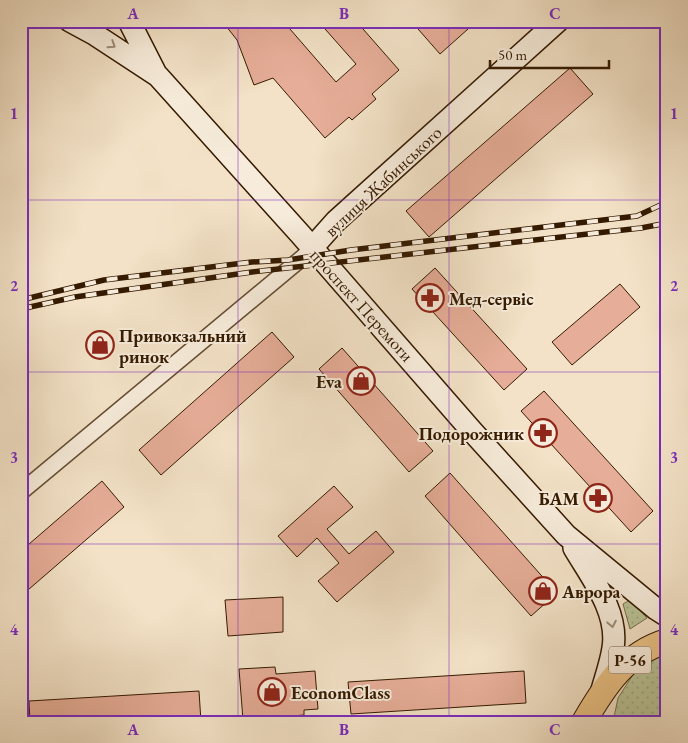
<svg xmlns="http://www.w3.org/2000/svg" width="688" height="743" font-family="'EB Garamond',serif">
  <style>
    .grass { fill: url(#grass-dots); stroke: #766e4c }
    .building { fill: #e6ad98; stroke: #341a00 }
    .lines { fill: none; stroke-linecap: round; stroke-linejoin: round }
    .street-casing { stroke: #644c32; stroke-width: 18 }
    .secondary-casing { stroke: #341a00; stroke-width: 24 }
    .primary-casing { stroke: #341a00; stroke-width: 26 }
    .street { stroke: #f7ecdb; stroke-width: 15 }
    .secondary { stroke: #f7ecdb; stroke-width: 21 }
    .primary { stroke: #eac184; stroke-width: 24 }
    .rail-casing { stroke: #341a00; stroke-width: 5.5 }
    .rail { stroke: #f7ecdb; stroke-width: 4; stroke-dasharray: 11; stroke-linecap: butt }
    .oneway { stroke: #9f8e78 }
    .grid { fill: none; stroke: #7b2cbf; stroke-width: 1; stroke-opacity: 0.55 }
    .labels { text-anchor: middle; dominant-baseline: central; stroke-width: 4; stroke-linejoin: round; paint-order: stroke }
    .shield { fill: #f7ecdb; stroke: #6e5942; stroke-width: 1 }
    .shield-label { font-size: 16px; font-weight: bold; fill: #341a00 }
    .street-label { font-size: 18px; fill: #341a00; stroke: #f7ecdb }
    .poi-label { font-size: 18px; font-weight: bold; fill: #341a00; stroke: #f7ecdb; text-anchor: start }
    .neatline { fill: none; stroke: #7b2cbf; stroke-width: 2 }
    .grid-label { font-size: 16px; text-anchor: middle; font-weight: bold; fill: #7b2cbf }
  </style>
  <defs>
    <pattern id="grass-dots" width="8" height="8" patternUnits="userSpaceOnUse" patternTransform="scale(1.25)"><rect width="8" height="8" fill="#b9c397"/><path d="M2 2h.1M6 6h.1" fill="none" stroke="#a0a780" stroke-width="1.8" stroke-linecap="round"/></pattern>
  </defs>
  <rect width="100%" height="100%" fill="#f3e2c7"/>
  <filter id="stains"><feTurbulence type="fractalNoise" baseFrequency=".004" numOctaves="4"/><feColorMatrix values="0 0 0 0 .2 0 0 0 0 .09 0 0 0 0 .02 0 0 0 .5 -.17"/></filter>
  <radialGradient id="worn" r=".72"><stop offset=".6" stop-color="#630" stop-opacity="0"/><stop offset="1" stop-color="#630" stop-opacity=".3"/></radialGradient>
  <!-- grass -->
  <path class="grass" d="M630 600 647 618 630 629 623 604Z
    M667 655V722H613L618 698 636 670 658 656Z"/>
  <!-- building -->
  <path class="building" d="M222 21H283L336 82 356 64 318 21H356L399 70 372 94 376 99 352 120 349 117 325 138 273 78 254 85 237 40Z
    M411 21H477L440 54Z
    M570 68 593 94 429 237 406 211Z
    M435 268 527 369 504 390 412 289Z
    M620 284 640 307 572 365 552 342Z
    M272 332 294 357 161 475 139 450Z
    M342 348 433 451 409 472 319 369Z
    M544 391 653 511 631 532 521 411Z
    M450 473 557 593 531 616 425 496Z
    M102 481 124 507 21 596V551Z
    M334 486 353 507 327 529 349 554 376 531 394 552 337 602 318 581 339 563 317 538 297 557 278 536Z
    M283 597V632L228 636 225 600Z
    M275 667 276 674 315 671 318 709 304 710V715L243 720 239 669Z
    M524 671 526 703 351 714 348 682Z
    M199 691 201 722H30L29 701Z"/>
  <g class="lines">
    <defs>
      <path id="street" d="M21 492 302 258 312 248"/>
      <path id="secondary" d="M70 21 94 34 158 76 301 235 471 430 566 535 656 609 667 616
        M129 21 155 72
        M312 248 336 221 558 21
        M574 548C591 577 619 612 613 648 611 662 606 676 602 690"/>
      <path id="primary" d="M584 722C604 687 626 653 667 641"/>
    </defs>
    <!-- street casing -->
    <use href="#street" class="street-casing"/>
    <!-- secondary casing -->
    <use href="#secondary" class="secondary-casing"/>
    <!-- primary casing -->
    <use href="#primary" class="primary-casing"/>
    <!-- street -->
    <use href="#street" class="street"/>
    <!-- secondary -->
    <use href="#secondary" class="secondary"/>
    <!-- primary -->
    <use href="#primary" class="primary"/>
    <defs>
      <path id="rail" d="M21 300 104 280 252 262 288 260 351 250 637 216 667 202
        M21 309 75 297 252 272 641 228 667 223"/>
    </defs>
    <!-- rail casing -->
    <use href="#rail" class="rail-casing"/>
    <!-- rail -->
    <use href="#rail" class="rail"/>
  </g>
  <!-- one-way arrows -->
  <defs><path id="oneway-chevron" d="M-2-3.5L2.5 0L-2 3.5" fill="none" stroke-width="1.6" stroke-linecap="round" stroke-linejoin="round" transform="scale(1.25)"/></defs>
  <g class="oneway">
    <use href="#oneway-chevron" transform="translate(112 45) rotate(33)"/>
    <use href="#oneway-chevron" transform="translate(612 624) rotate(79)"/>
  </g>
  <!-- grid -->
  <path class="grid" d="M238 21V722M449 21V722M21 200H667M21 372H667M21 544H667"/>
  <!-- icons -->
  <defs>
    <symbol id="pharmacy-ring" viewBox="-11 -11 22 22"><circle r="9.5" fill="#f7ecdb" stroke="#8f2418" stroke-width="1.5"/><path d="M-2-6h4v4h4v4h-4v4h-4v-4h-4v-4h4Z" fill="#8f2418"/></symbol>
    <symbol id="shop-ring" viewBox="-11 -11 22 22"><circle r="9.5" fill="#f7ecdb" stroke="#8f2418" stroke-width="1.5"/><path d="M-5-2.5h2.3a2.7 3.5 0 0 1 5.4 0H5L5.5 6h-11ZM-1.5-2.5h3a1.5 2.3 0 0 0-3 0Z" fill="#8f2418"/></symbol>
  </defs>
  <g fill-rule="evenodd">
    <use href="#pharmacy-ring" x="414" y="282" width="32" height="32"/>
    <use href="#shop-ring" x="84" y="329" width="32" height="32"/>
    <use href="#shop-ring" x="345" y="365" width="32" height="32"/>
    <use href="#pharmacy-ring" x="527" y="417" width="32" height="32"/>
    <use href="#pharmacy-ring" x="582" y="482" width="32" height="32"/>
    <use href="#shop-ring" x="527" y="575" width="32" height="32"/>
    <use href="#shop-ring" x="256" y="676" width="32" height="32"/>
  </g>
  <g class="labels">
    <!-- shield labels -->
    <rect class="shield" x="609" y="646.5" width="42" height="27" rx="4"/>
    <g class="shield-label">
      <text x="630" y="660">Р-56</text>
    </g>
    <!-- street labels -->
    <g class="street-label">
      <text transform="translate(383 181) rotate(-43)">вулиця Жабинського</text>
      <text transform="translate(362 305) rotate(48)">проспект Перемоги</text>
    </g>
    <!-- poi labels -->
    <g class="poi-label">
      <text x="449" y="298">Мед-сервіс</text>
      <text x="119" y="335">Привокзальний<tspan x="119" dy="21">ринок</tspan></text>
      <text x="342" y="381" text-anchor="end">Eva</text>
      <text x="524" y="433" text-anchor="end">Подорожник</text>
      <text x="579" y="498" text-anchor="end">БАМ</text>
      <text x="562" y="591">Аврора</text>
      <text x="291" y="692">EconomClass</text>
    </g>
  </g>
  <!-- margin -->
  <rect width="688" height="743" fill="none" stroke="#f3e2c7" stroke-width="55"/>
  <!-- scale -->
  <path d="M490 60v8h119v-8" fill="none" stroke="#341a00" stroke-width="2.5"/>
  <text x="498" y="60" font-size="15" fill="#341a00" stroke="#f7ecdb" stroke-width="4" paint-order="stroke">50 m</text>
  <rect x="28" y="28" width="632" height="688" class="neatline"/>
  <g class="grid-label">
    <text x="133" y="19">A</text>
    <text x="344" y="19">B</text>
    <text x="555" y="19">C</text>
    <text x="14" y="119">1</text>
    <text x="674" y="119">1</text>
    <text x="14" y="291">2</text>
    <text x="674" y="291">2</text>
    <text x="14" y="463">3</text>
    <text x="674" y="463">3</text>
    <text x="14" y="635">4</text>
    <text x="674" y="635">4</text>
    <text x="133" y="735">A</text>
    <text x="344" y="735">B</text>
    <text x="555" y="735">C</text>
  </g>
  <rect width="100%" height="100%" filter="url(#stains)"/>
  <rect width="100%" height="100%" fill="url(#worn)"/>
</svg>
